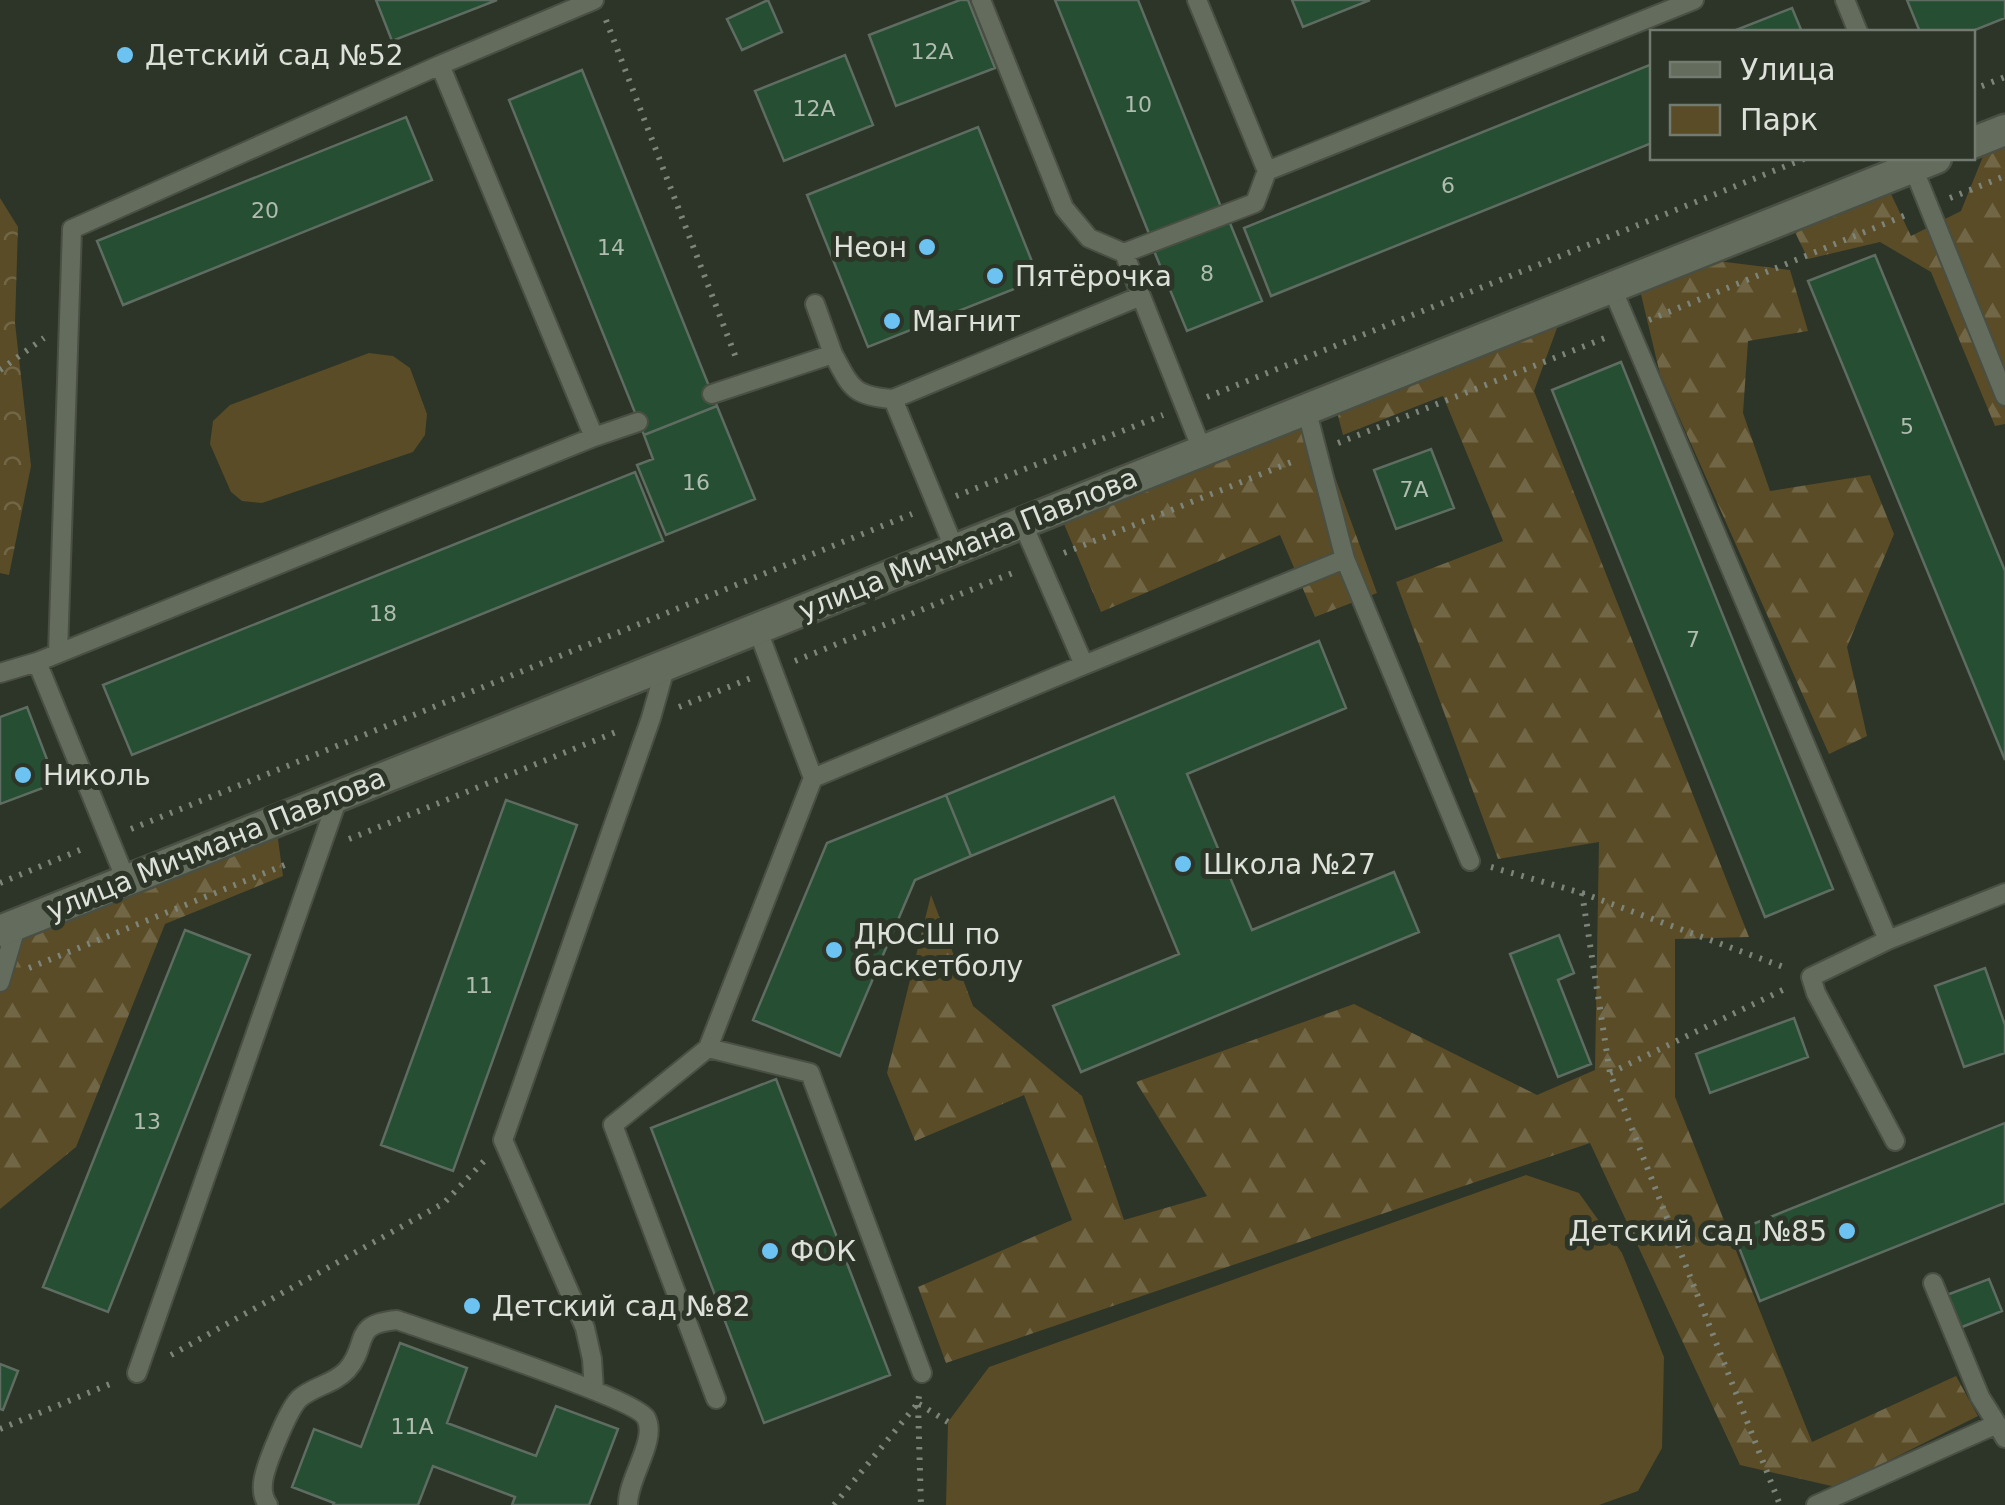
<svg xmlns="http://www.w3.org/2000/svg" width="2005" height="1505" font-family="'DejaVu Sans',sans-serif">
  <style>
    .green { fill: #5a4c26 }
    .forest { fill: url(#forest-firs) }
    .park { fill: url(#park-crowns) }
    .building { fill: #254e32; stroke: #5e6c61; stroke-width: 2.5 }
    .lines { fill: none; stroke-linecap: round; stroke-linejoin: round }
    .service-casing { stroke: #4a4f44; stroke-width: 22 }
    .minor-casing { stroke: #4a4f44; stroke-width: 35 }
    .path { stroke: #7d8479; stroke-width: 6; stroke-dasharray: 2.5 8; stroke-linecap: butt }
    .service { stroke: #636c5d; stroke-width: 18 }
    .minor { stroke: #636c5d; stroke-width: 30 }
    .poi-dot { fill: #6cc3f2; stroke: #2d3528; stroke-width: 4 }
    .labels { text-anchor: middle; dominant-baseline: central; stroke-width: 10; stroke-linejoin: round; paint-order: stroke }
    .number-label { font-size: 22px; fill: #afbcaf }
    .poi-label { font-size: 28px; fill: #dde1d9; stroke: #2d3528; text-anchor: start }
    .street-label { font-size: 28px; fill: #dde1d9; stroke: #2d3528 }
  </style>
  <defs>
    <pattern id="forest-firs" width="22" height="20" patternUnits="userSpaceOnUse" patternTransform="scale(2.5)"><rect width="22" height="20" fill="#5a4c26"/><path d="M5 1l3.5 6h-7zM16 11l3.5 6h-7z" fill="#716645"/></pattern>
    <pattern id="park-crowns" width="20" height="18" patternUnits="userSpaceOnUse" patternTransform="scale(2.5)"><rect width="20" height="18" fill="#5a4c26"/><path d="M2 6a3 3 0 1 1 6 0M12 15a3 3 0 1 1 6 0" fill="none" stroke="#716645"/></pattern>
  </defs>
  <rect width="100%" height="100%" fill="#2d3528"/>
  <!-- green -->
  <path class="green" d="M369 353 393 356 410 368 427 414 425 435 413 452 262 503 242 501 231 492 210 444 213 421 230 405Z
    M1526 1175 1579 1193 1622 1253 1664 1357 1662 1448 1638 1491 1599 1505H946L948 1422 989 1367Z"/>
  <!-- forest -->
  <path class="forest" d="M2005 145V424L1995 426 1931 272 1880 242 1808 259 1793 228 1891 194 1911 236 1961 211 1984 154Z
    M1709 260 1790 270 1808 331 1748 341 1743 413 1770 491 1870 475 1894 534 1847 647 1867 736 1829 754 1660 374 1639 286Z
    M1561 317 1534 391 1749 937 1675 939V1097L1812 1442 1956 1376 1978 1416 1836 1487 1740 1465 1590 1143 946 1363 918 1287 1072 1220 1024 1095 915 1141 887 1073 931 895 973 1006 1082 1096 1124 1220 1207 1196 1136 1082 1354 1004 1537 1095 1595 1070 1599 842 1498 859 1396 582 1503 541 1443 396 1343 435 1337 412Z
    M1315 422 1377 593 1315 617 1280 535 1101 612 1064 524Z
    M277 832 283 876 165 924 76 1147 0 1209V942Z"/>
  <!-- park -->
  <path class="park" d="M0 198 18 227 15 323 31 466 9 575 0 573Z"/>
  <!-- building -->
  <path class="building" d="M376 0H497L392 41Z
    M768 0 782 32 742 50 727 19Z
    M960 0H968L995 68 896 106 869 35Z
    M1055 0H1138L1221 207 1150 236Z
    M1292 0H1370L1303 27Z
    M1907 0H2005V18L1970 32H1920Z
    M1792 8 1802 32H1731Z
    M845 55 873 125 784 161 755 91Z
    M1652 64V143L1271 296 1244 228Z
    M582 70 717 406 644 435 509 100Z
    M406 117 432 180 123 305 97 241Z
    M978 127 1039 279 868 347 807 195Z
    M1227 216 1262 301 1187 331 1152 246Z
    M1875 255 2005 571V760L1808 281Z
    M1621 362 1833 889 1765 917 1552 390Z
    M717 406 755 499 666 535 637 465 653 459 644 435Z
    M1431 449 1454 508 1396 529 1374 470Z
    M635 472 663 541 132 755 103 685Z
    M1319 641 1346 708 1187 774 1252 930 1394 872 1419 932 1081 1072 1053 1006 1179 954 1114 797 971 856 946 795Z
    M27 707 56 783 0 804V717Z
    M946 795 971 856 915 880 840 1056 753 1020 827 843Z
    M506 800 577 825 453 1171 381 1145Z
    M185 930 250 955 108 1312 43 1287Z
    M1559 935 1574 973 1558 980 1591 1064 1558 1077 1510 954Z
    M1985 968 2005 1025V1053L1964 1067 1935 986Z
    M1794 1018 1808 1057 1710 1093 1696 1054Z
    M776 1079 890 1375 764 1423 651 1128Z
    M2005 1123V1203L1760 1301 1733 1232Z
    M1989 1279 2002 1311 1957 1329 1944 1296Z
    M400 1343 467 1368 447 1423 536 1456 556 1406 618 1429 589 1505H512L515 1497 433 1466 418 1505H333L334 1503 292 1487 314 1429 361 1447Z
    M0 1364 18 1371 3 1410 0 1409Z"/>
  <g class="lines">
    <defs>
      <path id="service" d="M981 0 1064 208 1089 238 1124 253 1255 203 1267 171
        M1197 0 1267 171 1694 0
        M1845 0 1858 32
        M440 65 594 0
        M1910 160 2005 396
        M1124 253 1202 450
        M1612 288 1888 940
        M815 304 833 354
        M712 394 833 354C851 387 852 396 893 399L955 550
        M893 399 1141 296
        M1306 408 1345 559 1470 861
        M1022 522 1084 665
        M757 628 813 778
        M58 653 72 229 440 65 594 437
        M37 662 126 880
        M0 673 37 662 594 437 638 422
        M0 982 17 924
        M708 1048 813 778 1084 665 1345 559
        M1895 1141 1816 993 1811 977 1888 940 2005 893
        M1933 1283 1980 1397 1997 1424
        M137 1373 339 795
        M594 1390 592 1359 585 1328 503 1140 651 718 666 665
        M716 1399 613 1125 708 1048 810 1073 922 1373
        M268 1505C263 1498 262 1492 263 1483 264 1468 289 1407 300 1398 314 1386 334 1384 347 1370 370 1344 350 1324 397 1320 431 1332 636 1399 646 1418 658 1440 627 1479 628 1505
        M1816 1505 1997 1424 2005 1438"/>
      <path id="minor" d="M1972 143 2005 130
        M0 931 1936 158"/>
    </defs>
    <!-- service casing -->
    <use href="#service" class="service-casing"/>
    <!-- minor casing -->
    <use href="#minor" class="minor-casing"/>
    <!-- path -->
    <path class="path" d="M606 20 738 363
      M1972 90 2005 77
      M1950 198 2005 176
      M1649 320 1906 215
      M0 370 44 338
      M1207 397 1806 158
      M1338 443 1605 338
      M956 496 1163 415
      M1064 553 1294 461
      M795 661 1015 572
      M679 707 751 678
      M131 829 912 514
      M349 839 621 730
      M1491 867 1582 893 1610 1073 1780 1505
      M0 883 87 847
      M1582 893 1789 969
      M29 968 287 864
      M1610 1073 1789 987
      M171 1355 444 1203 485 1160
      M919 1404 948 1422
      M918 1405 921 1505
      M0 1429 115 1382
      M834 1505 918 1403 919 1396"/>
    <!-- service -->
    <use href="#service" class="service"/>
    <!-- minor -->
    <use href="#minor" class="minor"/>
  </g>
  <!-- markers -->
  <g class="poi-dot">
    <circle cx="125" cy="55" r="10"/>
    <circle cx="927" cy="247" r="10"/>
    <circle cx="995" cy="276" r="10"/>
    <circle cx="892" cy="321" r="10"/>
    <circle cx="23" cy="775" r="10"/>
    <circle cx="1183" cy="864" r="10"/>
    <circle cx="834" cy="950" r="10"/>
    <circle cx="1847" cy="1231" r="10"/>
    <circle cx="770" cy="1251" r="10"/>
    <circle cx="472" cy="1306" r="10"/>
  </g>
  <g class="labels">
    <!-- number labels -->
    <g class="number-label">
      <text x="932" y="51">12А</text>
      <text x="1138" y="104">10</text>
      <text x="814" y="108">12А</text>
      <text x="1448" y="185">6</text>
      <text x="265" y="210">20</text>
      <text x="611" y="247">14</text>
      <text x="1207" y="273">8</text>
      <text x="1907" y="426">5</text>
      <text x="696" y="482">16</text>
      <text x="1414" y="489">7А</text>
      <text x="383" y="613">18</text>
      <text x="1693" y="639">7</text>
      <text x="479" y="985">11</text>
      <text x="147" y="1121">13</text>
      <text x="412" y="1426">11А</text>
    </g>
    <!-- poi labels -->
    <g class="poi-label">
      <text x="145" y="55">Детский сад №52</text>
      <text x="907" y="247" text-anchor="end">Неон</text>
      <text x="1015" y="276">Пятёрочка</text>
      <text x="912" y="321">Магнит</text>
      <text x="43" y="775">Николь</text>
      <text x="1203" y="864">Школа №27</text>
      <text x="854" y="934">ДЮСШ по<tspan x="854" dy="32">баскетболу</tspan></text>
      <text x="1827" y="1231" text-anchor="end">Детский сад №85</text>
      <text x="790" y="1251">ФОК</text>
      <text x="492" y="1306">Детский сад №82</text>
    </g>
    <!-- street labels -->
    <g class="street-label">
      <text transform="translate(968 544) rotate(-22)">улица Мичмана Павлова</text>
      <text transform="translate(216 844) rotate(-22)">улица Мичмана Павлова</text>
    </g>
  </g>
  <!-- legend -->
  <rect x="1650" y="30" width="325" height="130" fill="#2d3528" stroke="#737a6f" stroke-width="2.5"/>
  <rect x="1670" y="62" width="50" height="15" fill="#636c5d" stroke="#737a6f" stroke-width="2.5"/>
  <text x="1740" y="80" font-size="30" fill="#dde1d9">Улица</text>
  <rect x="1670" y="105" width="50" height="30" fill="#5a4c26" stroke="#737a6f" stroke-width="2.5"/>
  <text x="1740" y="130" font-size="30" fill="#dde1d9">Парк</text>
</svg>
